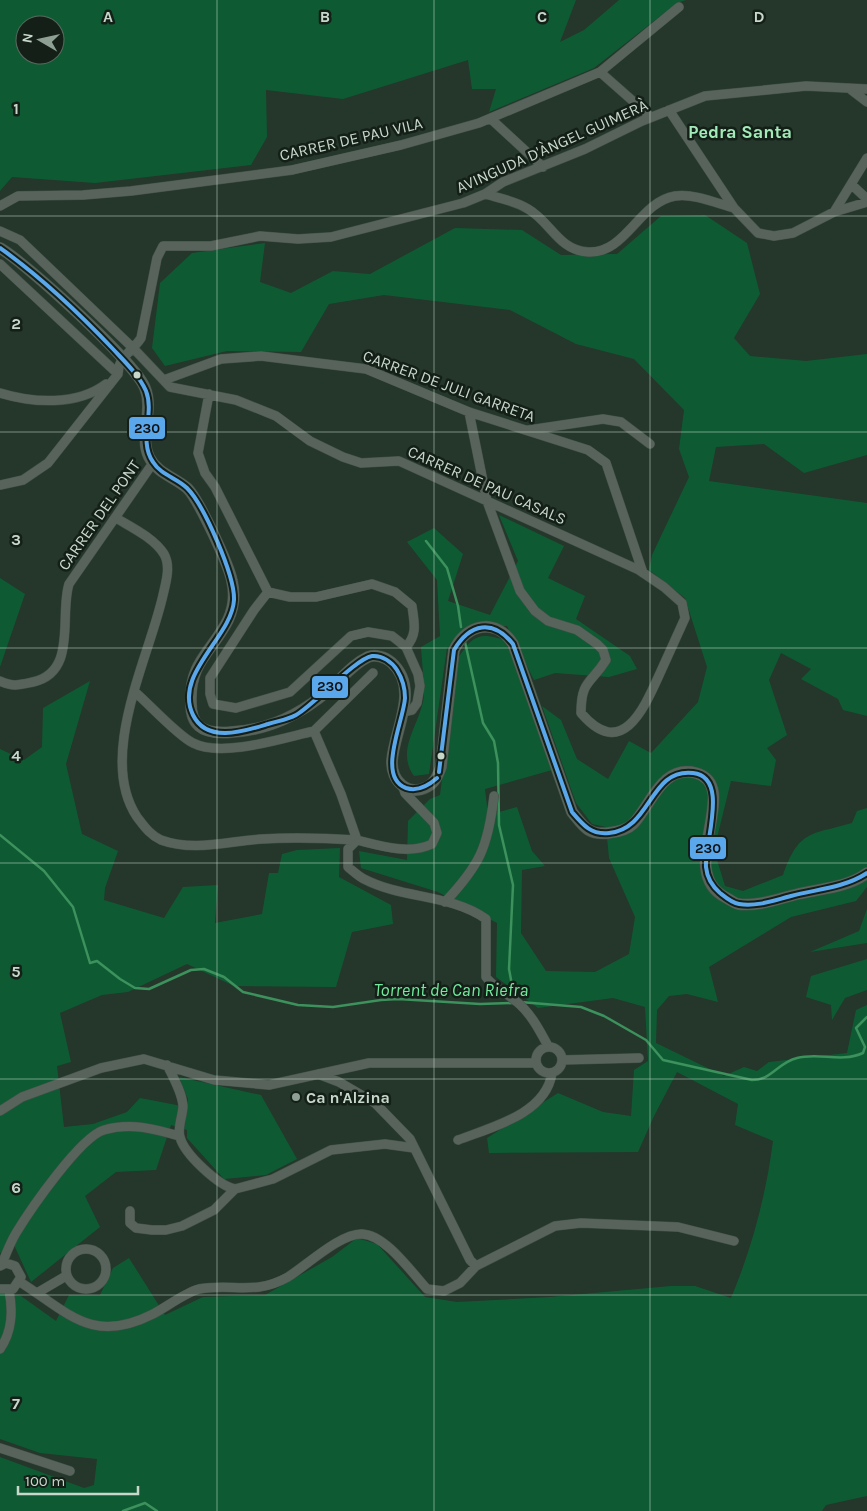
<svg xmlns="http://www.w3.org/2000/svg" width="867" height="1511" font-family="Karla,sans-serif">
  <style>
    .green { fill: #0e5b33; fill-rule: evenodd }
    .lines { fill: none; stroke-linecap: round; stroke-linejoin: round }
    .stream { stroke: #3c915c; stroke-width: 2.5 }
    .street-casing { stroke: #425148; stroke-width: 10 }
    .secondary-casing { stroke: #425148; stroke-width: 12 }
    .street { stroke: #58645b; stroke-width: 9 }
    .secondary { stroke: #58645b; stroke-width: 11 }
    .bus-1-casing { stroke: #131f17; stroke-width: 8 }
    .bus-1 { stroke: #5aa8eb; stroke-width: 4 }
    .grid { fill: none; stroke: #c7d8cb; stroke-width: 1; stroke-opacity: 0.55 }
    .bus-dot { fill: #c7d8cb; stroke: #131f17; stroke-width: 2 }
    .poi-dot { fill: #8e9f93; stroke: #131f17; stroke-width: 2 }
    .labels { text-anchor: middle; dominant-baseline: central; stroke-width: 5; stroke-linejoin: round; paint-order: stroke }
    .street-label { font-size: 16px; fill: #c7d8cb; stroke: #131f17 }
    .poi-label { font-size: 16px; font-weight: bold; fill: #c7d8cb; stroke: #131f17; text-anchor: start }
    .neighbourhood-label { font-size: 18px; font-weight: bold; fill: #a2eab8; stroke: #131f17 }
    .water-label { font-size: 18px; font-style: italic; fill: #73eb9e; stroke: #131f17 }
    .grid-label { font-size: 16px; text-anchor: middle; font-weight: bold; fill: #c7d8cb; stroke: #131f17; stroke-width: 5; stroke-linejoin: round; paint-order: stroke }
    .line-badge { stroke: #131f17; stroke-width: 2 }
    .pale-badge-label { font-size: 14px; text-anchor: middle; font-weight: bold; fill: #111 }
  </style>
  <rect width="100%" height="100%" fill="#25362b"/>
  <!-- green -->
  <path class="green" d="M0 0H576L560 42 584 30 619 0H686L677 3 594 68 489 112 496 89H472L468 60 343 99 266 90 267 137 251 165 95 183 12 177 0 191ZM25 25H55V55H25Z
    M705 215 747 243 760 294 734 338 750 356 806 361 867 354V455L804 473 764 444 716 447 709 481 867 503V716L843 710 838 699 801 679 811 669 781 653 769 680 787 735 767 748 776 760 771 786 731 781 714 850 725 886 743 891 783 875C799 830 810 835 852 823L857 811 867 808V887L856 901 791 917 709 967 718 1002 687 994 669 996 657 1010 656 1043 724 1076 744 1067 757 1071 769 1062 847 1053 856 1010 867 1005V1496L826 1505 822 1511H0V1457L84 1488 94 1485 97 1459 40 1453 0 1439V1293L21 1296 56 1321 69 1295H100L113 1268 129 1258 165 1315 203 1297 265 1295 332 1257 357 1238 377 1244 425 1297 457 1302 550 1297 671 1286H695L731 1298C752 1248 766 1195 773 1141L735 1125 738 1104 677 1072 654 1116 638 1152 489 1153 487 1138 558 1093 603 1112 631 1116 634 1070 648 1061 645 1007 613 998 538 1008 496 977 497 923 438 892 361 868 359 851 407 860 408 821 430 799 440 795 458 658C472 637 478 631 504 640L515 662 552 770 485 789 488 815 517 807 532 851 545 866 522 870 521 933 546 971 595 972 629 954 635 917 609 858 606 827 592 824 576 803 542 706 561 720 577 759 608 779 629 741 651 753 698 702 707 667 685 598 649 570 652 555 689 477 679 449 684 410 634 359 576 344 510 310 384 295 329 304 301 352 227 351 165 366 152 348 160 283 192 253 265 243 260 282 291 293 333 271 370 274 455 228 522 230 561 255 617 254 661 216Z
    M499 515 564 546 548 578 585 596 576 619 630 656 637 669 609 677 555 673 534 680 507 626H478L447 648 429 774 414 776C394 749 423 721 424 694 424 679 422 663 421 647L440 636 437 580 407 542 434 528 463 554 448 601 490 615 518 561Z
    M0 578 25 594 0 667Z
    M90 681 66 764 82 834 118 851 105 888 104 900 164 918 183 887 218 885 215 923 262 914 269 873H278L282 854 297 850 340 848 339 877 391 905 393 924 352 932 336 987 234 986 187 964 128 992 102 995 60 1013 71 1062 57 1066 64 1127 93 1124 127 1112 140 1098 187 1107 188 1099 179 1077 261 1095 297 1159 266 1175 224 1179 187 1138V1130L171 1125 156 1170 116 1172 85 1196 100 1227 31 1282 14 1245 0 1253V749L24 760 42 747 43 708Z
    M867 909V943L810 952 859 931Z
    M867 959V990L845 998 832 1020 831 1005 806 997 811 976Z"/>
  <g class="lines">
    <!-- stream -->
    <path class="stream" d="M426 541 447 568 458 606 461 627
      M465 642 483 723 494 741 498 763 499 825 513 885 509 969 514 996
      M0 835 44 871 73 907 90 963 97 961 120 979 135 988 149 989 191 970 204 969 224 977 243 992 298 1005 333 1007 381 1000 398 999 480 1004 514 1003
      M520 1002 581 1007 604 1016 646 1040 663 1060 752 1080C772 1080 777 1063 797 1058 819 1052 841 1063 863 1053L865 1047 856 1028 867 1017
      M123 1511 145 1503 157 1511"/>
    <defs>
      <path id="street" d="M600 72 651 117
        M850 89 867 102
        M669 110 734 208 758 233 774 236 793 233 834 212 867 202
        M491 119 543 167
        M852 185 867 199
        M485 194C499 198 516 201 528 209 551 222 558 250 588 252 626 254 639 202 675 196 693 193 716 203 734 208
        M0 206 18 196 83 195 131 191 292 170 401 145 479 123 600 72 679 7
        M834 212 867 158
        M0 231 20 240 134 349 170 387 236 400 276 416 310 441 343 457 361 463 399 461 639 570 664 587 682 603 685 618C677 636 669 653 661 671 645 706 623 762 581 713 581 680 591 684 606 660L603 650 597 644 577 630 548 621 535 611 520 591 487 501 469 412
        M0 264 118 374
        M118 374C118 357 132 352 141 338L157 258 163 246H211L260 236 298 239 331 237 463 203 485 194 503 182 585 149 642 121 705 96 806 86 867 89
        M164 380 221 359 261 356 366 369 469 412 588 450 606 463 643 573
        M0 393C33 403 77 406 106 384
        M209 394 198 453 205 473 215 487 268 592
        M529 430 603 419 621 422 650 444
        M0 485 23 480 48 463 118 374
        M116 518C131 527 154 538 164 554 171 566 166 582 163 595 149 658 97 757 137 817 144 826 150 835 161 840 194 852 229 841 262 839 294 837 325 838 357 840L341 794 314 731 373 673
        M268 592 254 610 210 678V694L213 704 236 708 290 692 351 636 368 632 392 636 406 647 418 674 420 686 417 703 412 710 403 712
        M268 592 290 597H316L372 584 395 592 412 606C414 622 418 634 406 647
        M0 681C13 687 19 685 33 682 78 672 59 615 69 584L153 463
        M135 692C149 704 178 736 193 743 222 758 283 738 314 731
        M403 787 405 793 434 823 437 833 432 844C409 855 381 846 357 840L348 849V867C353 871 358 876 364 879 402 899 451 894 486 919V977C493 987 504 991 513 999 529 1010 539 1029 548 1046
        M445 902C480 865 488 847 494 796
        M536 1060a13 13 0 1 1 26 0a13 13 0 1 1-26 0Z
        M562 1060 639 1058
        M167 1065C173 1077 182 1092 183 1106 183 1115 177 1128 180 1137 184 1154 219 1186 235 1189
        M318 1074 339 1082 375 1103 410 1139 470 1260 476 1266
        M0 1111 22 1097 101 1068 144 1059 214 1080 269 1085 369 1063H536
        M458 1140C492 1127 546 1114 552 1073
        M130 1211V1223L136 1228 152 1230H166L182 1226 214 1210 235 1189 273 1179 331 1150 385 1144 414 1148
        M66 1269a20 20 0 1 1 40 0a20 20 0 1 1-40 0Z
        M2 1264C6 1254 10 1243 16 1233 30 1210 80 1137 104 1130 130 1122 155 1129 179 1136
        M0 1266 6 1263 15 1266 21 1277 13 1289H0
        M20 1282C69 1313 92 1345 153 1314 165 1308 186 1292 199 1289 233 1283 254 1296 288 1277 307 1265 341 1233 362 1234 386 1235 412 1273 427 1289L444 1291 460 1283 476 1266 555 1226 581 1223 678 1227 734 1241
        M37 1293 66 1276
        M0 1349C12 1332 13 1310 9 1291
        M0 1448 70 1471"/>
      <path id="secondary" d="M0 248C26 263 136 363 145 388 154 410 139 436 149 457 157 473 174 477 187 488 198 498 229 565 232 581 235 594 234 607 228 620 212 652 189 662 191 703 191 711 193 721 199 726 207 733 222 733 232 732 269 730 303 713 330 689 342 678 353 664 368 657 375 654 385 657 391 662 421 688 394 730 392 761 391 781 408 797 427 787 435 783 438 775 441 767L454 650C466 624 496 617 513 644L572 812C584 827 588 835 608 833 617 832 627 830 633 824 651 805 662 764 696 773 743 786 675 871 725 897 729 899 734 903 738 904 758 907 780 898 798 894 819 889 850 887 867 873"/>
    </defs>
    <!-- street casing -->
    <use href="#street" class="street-casing"/>
    <!-- secondary casing -->
    <use href="#secondary" class="secondary-casing"/>
    <!-- street -->
    <use href="#street" class="street"/>
    <!-- secondary -->
    <use href="#secondary" class="secondary"/>
    <defs>
      <path id="bus-1" d="M0 248C41 277 78 312 113 349 124 361 139 375 146 391 155 414 138 440 153 462 161 475 177 478 187 488 204 505 235 576 234 600 232 637 173 674 193 715 207 744 245 731 268 724 277 721 287 720 296 715 315 704 355 659 372 656 382 655 392 662 397 670 402 678 405 688 405 698 404 720 376 777 406 788 418 792 428 786 437 778
        M439 772 454 650C470 623 493 619 513 644L572 812C583 825 591 835 609 833 652 829 649 768 693 773 730 777 704 843 706 867 707 878 712 886 720 893 725 897 732 903 739 904 757 907 775 900 791 896 817 889 844 888 867 873"/>
    </defs>
    <!-- bus-1 casing -->
    <use href="#bus-1" class="bus-1-casing"/>
    <!-- bus-1 -->
    <use href="#bus-1" class="bus-1"/>
  </g>
  <!-- grid -->
  <path class="grid" d="M217 0V1511M434 0V1511M650 0V1511M0 216H867M0 432H867M0 648H867M0 863H867M0 1079H867M0 1295H867"/>
  <!-- markers -->
  <g class="bus-dot">
    <circle cx="137" cy="375" r="4.5"/>
    <circle cx="441" cy="756" r="4.5"/>
  </g>
  <circle class="poi-dot" cx="296" cy="1097" r="5"/>
  <g class="labels">
    <!-- street labels -->
    <g class="street-label">
      <text transform="translate(351 139) rotate(-13)">CARRER DE PAU VILA</text>
      <text transform="translate(552 146) rotate(-24)">AVINGUDA D'ÀNGEL GUIMERÀ</text>
      <text transform="translate(449 386) rotate(20)">CARRER DE JULI GARRETA</text>
      <text transform="translate(487 485) rotate(24)">CARRER DE PAU CASALS</text>
      <text transform="translate(99 515) rotate(-55)">CARRER DEL PONT</text>
    </g>
    <!-- poi labels -->
    <g class="poi-label">
      <text x="306" y="1097">Ca n'Alzina</text>
    </g>
    <!-- neighbourhood labels -->
    <g class="neighbourhood-label">
      <text x="740" y="132">Pedra Santa</text>
    </g>
    <!-- water labels -->
    <g class="water-label">
      <text x="451" y="990">Torrent de Can Riefra</text>
    </g>
  </g>
  <g class="grid-label">
    <text x="108" y="22">A</text>
    <text x="325" y="22">B</text>
    <text x="542" y="22">C</text>
    <text x="759" y="22">D</text>
    <text x="16" y="114">1</text>
    <text x="16" y="329">2</text>
    <text x="16" y="545">3</text>
    <text x="16" y="761">4</text>
    <text x="16" y="977">5</text>
    <text x="16" y="1193">6</text>
    <text x="16" y="1409">7</text>
  </g>
  <g class="line-badge">
    <rect x="128" y="416" width="38" height="24" rx="5" fill="#5aa8eb"/>
    <rect x="311" y="675" width="38" height="24" rx="5" fill="#5aa8eb"/>
    <rect x="689" y="836" width="38" height="24" rx="5" fill="#5aa8eb"/>
  </g>
  <g class="pale-badge-label">
    <text x="147" y="433">230</text>
    <text x="330" y="691">230</text>
    <text x="708" y="853">230</text>
  </g>
  <!-- north arrow -->
  <g transform="translate(40 40) rotate(279)"><circle r="24" fill="#131f17" stroke="#5b695f"/>
  <path d="M0-4L9 19L0 12L-9 19Z" fill="#8e9f93"/>
  <text y="-8" font-size="14" font-weight="bold" text-anchor="middle" fill="#c7d8cb">N</text>
  </g>
  <!-- scale -->
  <path d="M18 1486v8h120v-8" fill="none" stroke="#c7d8cb" stroke-width="2.5"/>
  <text x="25" y="1486" font-size="15" fill="#c7d8cb" stroke="#131f17" stroke-width="4" paint-order="stroke">100 m</text>
</svg>
